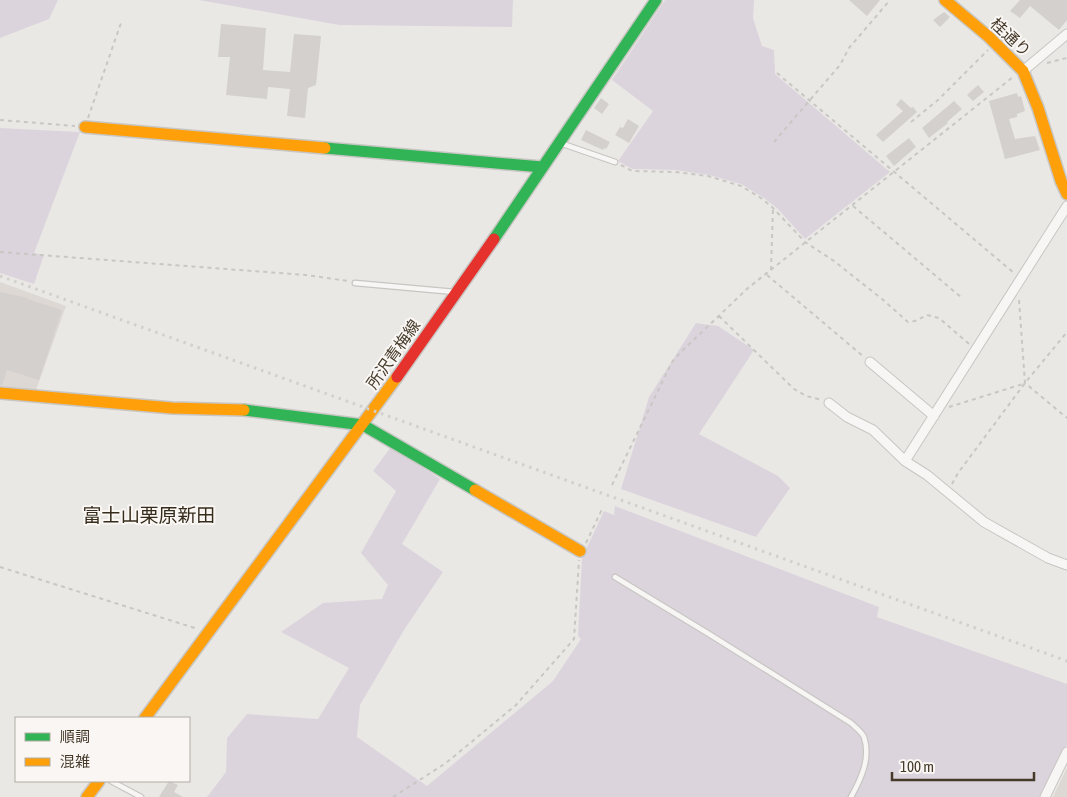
<svg xmlns="http://www.w3.org/2000/svg" width="1067" height="797" font-family="'Asap Condensed','Noto Sans JP',sans-serif">
  <style>
    .built { fill: #ddd8d3 }
    .green { fill: #dcd4dd }
    .building { fill: #d3d0cd }
    .lines { fill: none; stroke-linecap: round; stroke-linejoin: round }
    .lane-casing { stroke: #c8c6c3; stroke-width: 7 }
    .street-casing { stroke: #c8c6c3; stroke-width: 11 }
    .fast-casing { stroke: #c8c6c3; stroke-width: 14 }
    .slow-casing { stroke: #c8c6c3; stroke-width: 14 }
    .jam-casing { stroke: #c8c6c3; stroke-width: 14 }
    .path { stroke: #c9c7c3; stroke-width: 2; stroke-dasharray: 4 4; stroke-linecap: butt }
    .lane { stroke: #f7f6f4; stroke-width: 4.5 }
    .street { stroke: #f7f6f4; stroke-width: 9 }
    .fast { stroke: #30b455; stroke-width: 11 }
    .slow { stroke: #ff9f0a; stroke-width: 11 }
    .jam { stroke: #e5322d; stroke-width: 11 }
    .rail { stroke: #d2d0cd; stroke-width: 3; stroke-dasharray: 2.5 5; stroke-linecap: butt }
    .labels { text-anchor: middle; dominant-baseline: central; stroke-width: 4; stroke-linejoin: round; paint-order: stroke }
    .street-label { font-size: 16px; fill: #453a2a; stroke: #f9f6f3 }
    .quarter-label { font-size: 19px; fill: #362c1c; stroke: #f9f6f3 }
  </style>
  <rect width="100%" height="100%" fill="#eae8e5"/>
  <!-- built -->
  <path class="built" d="M0 282 66 306 36 390 0 386Z
    M1067 768V797H1053L1058 786Z"/>
  <!-- green -->
  <path class="green" d="M0 0H58L49 19 0 38Z
    M199 0H513L512 27 339 25Z
    M665 0H754L753 18 762 46 774 50 775 74 890 172 805 239 778 209 764 198 741 184 709 175 675 170 632 169 618 161 653 111 612 80Z
    M0 128 80 132 34 253 44 255 34 284 0 273Z
    M696 323 718 326 754 350 699 434 778 476 790 488 756 537 621 489 649 397Z
    M391 447 440 479 402 544 443 572 404 630 360 705 357 737 427 786 553 681 581 639 578 636 582 558 604 511 614 515 615 506 879 607 877 617 1067 684V745L1065 747 1040 797H207L226 772 227 738 247 714 318 719 349 668 281 632 323 603 382 599 388 585 361 553 396 491 373 471Z"/>
  <!-- building -->
  <path class="building" d="M849 0H880L867 16Z
    M1020 0H1067V20L1059 30 1030 6 1020 18 1010 11Z
    M944 12 950 17 940 27 933 20Z
    M221 24 266 28 263 70 290 72 294 34 321 36 316 85 308 88 305 118 287 116 290 89 268 87 267 99 226 95 230 57H218Z
    M978 85 984 92 973 101 967 95Z
    M1017 93 1018 97 1021 96 1025 111 1017 114V117L1009 119 1015 139 1035 136 1040 150 1005 159 989 101Z
    M601 98 609 104 602 114 594 108Z
    M901 99 911 108 913 107 917 112 883 142 876 135 903 111 896 105Z
    M954 101 962 109 947 122 948 123 929 138 922 128Z
    M628 119 639 126 629 143 615 135 620 127 623 128Z
    M586 130 610 142 606 149 604 148 603 150 581 140Z
    M909 138 916 147 894 166 886 156Z
    M0 292 28 298 27 299 62 310 39 380 7 370 2 385H0Z
    M169 781 178 785 174 792 183 797H159Z"/>
  <g class="lines">
    <defs>
      <path id="lane" d="M560 143 615 162
        M355 283 455 292
        M615 577 709 634 851 723C855 727 862 732 864 737 871 758 861 779 851 797
        M111 781 141 797"/>
      <path id="street" d="M1023 71 1067 34
        M870 362 934 416
        M829 403 847 417 873 430 905 461 927 475 984 522 1048 558 1067 565
        M905 461 1067 206
        M1045 797 1067 752"/>
      <path id="fast" d="M325 148 542 167
        M494 239 656 0
        M244 410 363 425 475 490"/>
      <path id="slow" d="M945 0 989 37 1023 71 1038 108 1061 181 1067 194
        M85 127 325 148
        M0 393 172 408 244 410
        M475 490 580 551
        M145 718 397 377
        M87 797 99 781"/>
      <path id="jam" d="M397 377 494 239"/>
    </defs>
    <!-- lane casing -->
    <use href="#lane" class="lane-casing"/>
    <!-- street casing -->
    <use href="#street" class="street-casing"/>
    <!-- fast casing -->
    <use href="#fast" class="fast-casing"/>
    <!-- slow casing -->
    <use href="#slow" class="slow-casing"/>
    <!-- jam casing -->
    <use href="#jam" class="jam-casing"/>
    <!-- path -->
    <path class="path" d="M1047 63 1067 58
      M777 73 1014 273
      M88 118 122 20
      M0 120 75 126
      M911 122 938 100 988 50
      M774 142 840 65 849 48 890 0
      M621 165 632 171 675 172 708 176 741 186 761 198 772 207 805 242 834 261 882 299 908 322 915 321 927 315 939 318 969 344
      M853 206 962 298
      M0 252 306 275 348 281
      M771 270 773 208
      M767 275 864 357
      M1019 300 1025 383 1067 418
      M719 316 794 389 806 396 822 400
      M949 407 1023 384
      M952 484 958 473 1025 383 1067 332
      M612 485 672 362 681 352 748 288 1013 77
      M586 543 603 507
      M0 567 198 629
      M393 797 446 763 516 705 574 639 579 560"/>
    <!-- lane -->
    <use href="#lane" class="lane"/>
    <!-- street -->
    <use href="#street" class="street"/>
    <!-- fast -->
    <use href="#fast" class="fast"/>
    <!-- slow -->
    <use href="#slow" class="slow"/>
    <!-- jam -->
    <use href="#jam" class="jam"/>
    <!-- rail -->
    <path class="rail" d="M0 276 1067 661"/>
  </g>
  <g class="labels">
    <!-- street labels -->
    <g class="street-label">
      <text transform="translate(1011 37) rotate(43)">桂通り</text>
      <text transform="translate(393 354) rotate(-55)">所沢青梅線</text>
    </g>
    <!-- quarter labels -->
    <g class="quarter-label">
      <text x="149" y="515">富士山栗原新田</text>
    </g>
  </g>
  <!-- legend -->
  <rect x="15" y="717" width="175" height="65" fill="#f9f6f3" stroke="#b1aba3"/>
  <rect x="25" y="733" width="25" height="8" fill="#30b455" stroke="#b1aba3"/>
  <text x="60" y="742" font-size="15" fill="#453a2a">順調</text>
  <rect x="25" y="758" width="25" height="8" fill="#ff9f0a" stroke="#b1aba3"/>
  <text x="60" y="767" font-size="15" fill="#453a2a">混雑</text>
  <!-- scale -->
  <path d="M892 772v8h142v-8" fill="none" stroke="#453a2a" stroke-width="2.5"/>
  <text x="900" y="772" font-size="15" fill="#453a2a" stroke="#f9f6f3" stroke-width="4" paint-order="stroke">100 m</text>
</svg>
